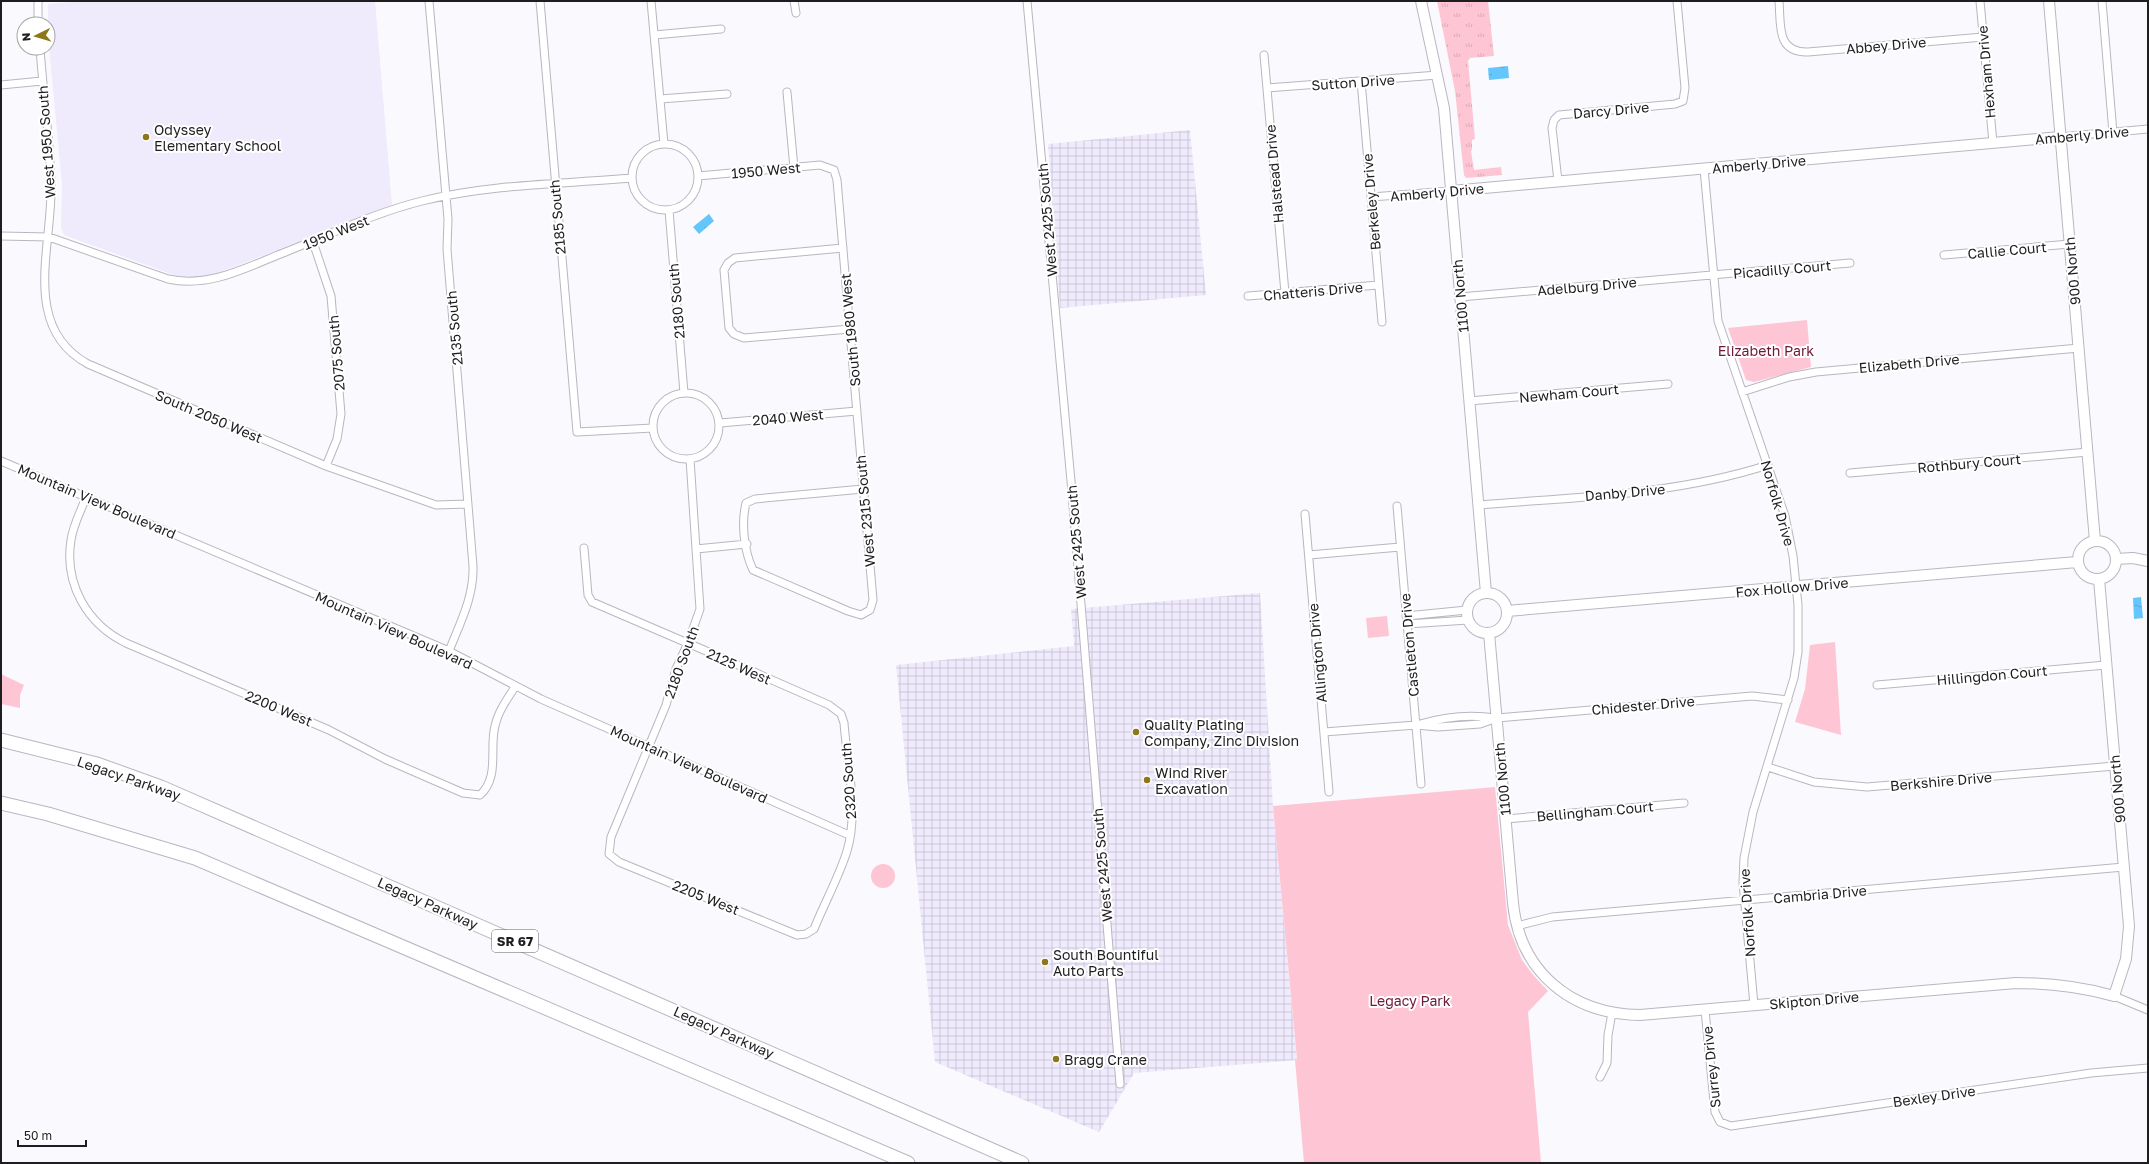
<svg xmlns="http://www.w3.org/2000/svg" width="2149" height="1164" font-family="'Golos Text',sans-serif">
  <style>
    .built { fill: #efeafc }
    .industrial { fill: url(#industrial-grid) }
    .grass { fill: url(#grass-tufts) }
    .park { fill: #fec6d4 }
    .water { fill: url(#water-ripples) }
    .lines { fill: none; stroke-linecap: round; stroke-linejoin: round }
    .street-casing { stroke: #b9b6c1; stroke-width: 9 }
    .secondary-casing { stroke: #b9b6c1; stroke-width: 12 }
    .highway-casing { stroke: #b9b6c1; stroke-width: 15 }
    .street { stroke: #fff; stroke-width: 7 }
    .secondary { stroke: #fff; stroke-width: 10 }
    .highway { stroke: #fff; stroke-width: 13 }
    .poi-dot { fill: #8c771b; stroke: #fff; stroke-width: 1.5 }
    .labels { text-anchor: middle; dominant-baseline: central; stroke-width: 4; stroke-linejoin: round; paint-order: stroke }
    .shield { fill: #fff; stroke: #626163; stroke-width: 1 }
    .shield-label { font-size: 13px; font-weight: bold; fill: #1e1d20 }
    .street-label { font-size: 14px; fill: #1e1d20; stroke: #fff }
    .poi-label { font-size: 14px; fill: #1e1d20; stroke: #fff; text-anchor: start }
    .park-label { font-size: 14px; fill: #6c1839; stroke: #fff }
  </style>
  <defs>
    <pattern id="industrial-grid" width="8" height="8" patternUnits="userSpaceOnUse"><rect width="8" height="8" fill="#efeafc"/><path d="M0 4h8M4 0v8" fill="none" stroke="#ccc8d8"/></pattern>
    <pattern id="grass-tufts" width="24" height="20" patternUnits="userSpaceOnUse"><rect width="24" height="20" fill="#fec6d4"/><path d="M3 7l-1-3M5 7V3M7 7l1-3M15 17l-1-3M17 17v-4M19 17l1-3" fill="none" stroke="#d9aab6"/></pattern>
    <pattern id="water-ripples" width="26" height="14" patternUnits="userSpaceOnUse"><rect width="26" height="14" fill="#65c6fc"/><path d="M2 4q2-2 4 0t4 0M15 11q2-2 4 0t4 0" fill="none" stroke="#57aad8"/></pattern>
  </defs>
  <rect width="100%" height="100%" fill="#faf9fe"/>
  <!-- built -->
  <path class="built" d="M82 1H375L392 205 221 272 205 276 185 277 174 275 64 235 61 228 62 185 48 35V4Z"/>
  <!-- industrial -->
  <path class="industrial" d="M1190 130 1206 295 1060 308 1048 144Z
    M1260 593 1273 806 1297 1060 1134 1073 1099 1132 935 1062 896 665 1074 646 1071 609Z"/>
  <!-- grass -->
  <path class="grass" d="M1437 1H1488L1494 56 1470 58 1468 61 1475 139 1472 140V150L1471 151 1474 170 1501 167 1502 175 1466 178 1464 175 1455 91Z"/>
  <!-- park -->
  <path class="park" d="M1807 320 1811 367 1754 382 1746 380 1728 328Z
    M1387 616 1389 636 1368 638 1366 618Z
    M1835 642 1841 735 1795 722 1805 689 1810 645Z
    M1 674 24 685 20 695V708L1 704Z
    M1495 787 1508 925 1522 960 1534 976 1548 991 1528 1012 1541 1163H1304L1295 1060 1297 1059 1273 806Z
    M871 876a12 12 0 1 1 24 0a12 12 0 1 1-24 0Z"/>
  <!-- water -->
  <path class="water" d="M1508 66 1509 78 1489 80 1488 68Z
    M709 214 714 221 699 234 693 227Z
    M2141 597 2143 618 2134 619 2133 598Z"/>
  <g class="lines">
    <defs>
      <path id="street" d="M429 1 448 219 447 249 473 566C474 597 460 623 449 651
        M540 1 577 432 653 428
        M651 1 664 144
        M794 1 796 13
        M1027 1 1071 481 1120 1084
        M1779 1C1781 25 1776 53 1808 52L1983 37
        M1980 1 1993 143
        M2102 1 2113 133
        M38 24V1
        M654 35 721 29
        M40 48C43 93 50 139 51 184 53 245 20 327 88 364L326 466 436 505 468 504
        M1264 55 1285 293
        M1361 81 1382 322
        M1 85 42 81
        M1267 88 1438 75
        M787 92 794 168
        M660 99 727 94
        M2060 137 2148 129
        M632 177a33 33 0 1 1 66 0a33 33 0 1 1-66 0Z
        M1704 169 1718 321 1785 516 1793 556 1798 605V652L1794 678 1753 812 1744 858 1743 883 1754 1005
        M698 176 820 165 834 170 837 180 873 600 870 610 861 615 848 611 753 570C744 551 741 523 746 503L755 499 863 489
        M1558 181 1552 128 1554 120 1559 115 1675 104 1683 101 1685 88 1677 1
        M1371 197 1451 191
        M669 210 684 393
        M1 236 49 237 168 279C209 288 245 268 283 253 329 235 374 213 422 201 490 184 563 184 632 178
        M313 242 331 296 341 414 337 439 326 466
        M843 248 735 258 728 263 724 270 729 328 734 334 744 338 850 329
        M1944 255 2070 244
        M1248 296 1378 285
        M1460 297 1850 263
        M1742 392 1789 377 1816 372 2079 348
        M653 426a33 33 0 1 1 66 0a33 33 0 1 1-66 0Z
        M1469 401 1668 384
        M720 423 857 411
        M1 461 449 651 541 699 849 835
        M1850 473 2088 452
        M86 497C81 511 73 525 71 540 64 584 87 624 126 643L329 730 385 759 463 793 480 795C500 777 489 748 495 726 498 712 507 699 515 687
        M1479 505C1576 497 1675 495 1768 465
        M1397 506 1421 784
        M1305 514 1329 792
        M584 548 588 595 592 602 678 639 697 647 829 705 841 714 844 723C847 764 859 811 847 851 839 877 824 904 814 929L806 934 797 935 619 862 609 854 611 837 666 705 676 669 688 643 700 609 690 459
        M696 549 747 544
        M1309 555 1400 547
        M1406 616 1467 610
        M1407 624 1468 620
        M1877 685 2106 665
        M1420 724C1444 717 1470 714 1495 718
        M1324 732 1416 725 1438 727 1480 724 1497 718 1752 696 1788 700
        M1768 767 1814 782 1867 787 2115 766
        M1506 819 1684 803
        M1517 926 1552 917 2124 867
        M2114 996 2148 1010
        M1705 1010 1715 1112 1720 1122 1731 1126 2091 1073 2148 1068
        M1600 1077 1607 1063 1608 1035 1612 1013"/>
      <path id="secondary" d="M1421 1 1444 108 1486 593
        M2049 1 2095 541
        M1451 191 2060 137
        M2078 560a19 19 0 1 1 38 0a19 19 0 1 1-38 0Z
        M2116 559 2133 558 2148 561
        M1467 613a20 20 0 1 1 40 0a20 20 0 1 1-40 0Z
        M1507 611 2077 562
        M1489 633 1513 903C1520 972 1571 1014 1640 1015L2016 983C2050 983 2082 987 2114 996L2126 959 2129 926 2099 579"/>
      <path id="highway" d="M1 740 97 764 161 787 1022 1163
        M1 803 48 814 195 858 908 1163"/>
    </defs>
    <!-- street casing -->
    <use href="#street" class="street-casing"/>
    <!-- secondary casing -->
    <use href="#secondary" class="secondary-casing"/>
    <!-- highway casing -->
    <use href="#highway" class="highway-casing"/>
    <!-- street -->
    <use href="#street" class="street"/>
    <!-- secondary -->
    <use href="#secondary" class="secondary"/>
    <!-- highway -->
    <use href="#highway" class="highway"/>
  </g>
  <!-- markers -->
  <g class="poi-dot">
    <circle cx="146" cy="137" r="4"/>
    <circle cx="1136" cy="732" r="4"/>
    <circle cx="1147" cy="780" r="4"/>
    <circle cx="1045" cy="962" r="4"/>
    <circle cx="1056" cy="1059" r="4"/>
  </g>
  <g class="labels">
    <!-- shield labels -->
    <rect class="shield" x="492" y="930" width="46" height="22" rx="3"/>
    <g class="shield-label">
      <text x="515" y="941">SR 67</text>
    </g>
    <!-- street labels -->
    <g class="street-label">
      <text transform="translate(1886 45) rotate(-5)">Abbey Drive</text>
      <text transform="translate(1986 72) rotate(-95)">Hexham Drive</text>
      <text transform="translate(1353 82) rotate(-4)">Sutton Drive</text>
      <text transform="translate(1611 110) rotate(-5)">Darcy Drive</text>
      <text transform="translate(2082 135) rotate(-5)">Amberly Drive</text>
      <text transform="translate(46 142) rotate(-94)">West 1950 South</text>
      <text transform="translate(1759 164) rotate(-5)">Amberly Drive</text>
      <text transform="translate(766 170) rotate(-5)">1950 West</text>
      <text transform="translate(1274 174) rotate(-95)">Halstead Drive</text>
      <text transform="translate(1437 192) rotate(-5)">Amberly Drive</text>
      <text transform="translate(1371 202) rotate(-95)">Berkeley Drive</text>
      <text transform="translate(557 217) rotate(-95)">2185 South</text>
      <text transform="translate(1047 220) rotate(-95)">West 2425 South</text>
      <text transform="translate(336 232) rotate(-22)">1950 West</text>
      <text transform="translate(2007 250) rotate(-5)">Callie Court</text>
      <text transform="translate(1782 269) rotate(-5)">Picadilly Court</text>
      <text transform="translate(2072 271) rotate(-95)">900 North</text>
      <text transform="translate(1587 286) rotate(-5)">Adelburg Drive</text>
      <text transform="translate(1313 291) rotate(-5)">Chatteris Drive</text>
      <text transform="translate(1460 296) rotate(-95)">1100 North</text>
      <text transform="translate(676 301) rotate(-95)">2180 South</text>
      <text transform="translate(454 328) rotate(-95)">2135 South</text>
      <text transform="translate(850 330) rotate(-95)">South 1980 West</text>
      <text transform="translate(336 353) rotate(-95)">2075 South</text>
      <text transform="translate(1909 363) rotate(-5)">Elizabeth Drive</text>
      <text transform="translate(1569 393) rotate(-5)">Newham Court</text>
      <text transform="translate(209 416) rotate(23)">South 2050 West</text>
      <text transform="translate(788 417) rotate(-5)">2040 West</text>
      <text transform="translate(1969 463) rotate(-5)">Rothbury Court</text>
      <text transform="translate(1625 492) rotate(-5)">Danby Drive</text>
      <text transform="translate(97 501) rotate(23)">Mountain View Boulevard</text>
      <text transform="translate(1778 503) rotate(74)">Norfolk Drive</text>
      <text transform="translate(865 511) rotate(-95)">West 2315 South</text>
      <text transform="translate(1076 542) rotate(-95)">West 2425 South</text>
      <text transform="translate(1792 587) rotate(-5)">Fox Hollow Drive</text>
      <text transform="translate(394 630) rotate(24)">Mountain View Boulevard</text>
      <text transform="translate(1409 645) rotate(-95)">Castleton Drive</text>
      <text transform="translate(1317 653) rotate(-95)">Allington Drive</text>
      <text transform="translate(681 662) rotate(-70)">2180 South</text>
      <text transform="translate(739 666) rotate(24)">2125 West</text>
      <text transform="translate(1992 675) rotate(-5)">Hillingdon Court</text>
      <text transform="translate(1643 705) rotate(-5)">Chidester Drive</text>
      <text transform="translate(279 708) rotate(23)">2200 West</text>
      <text transform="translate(689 764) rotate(24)">Mountain View Boulevard</text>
      <text transform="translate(129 778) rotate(19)">Legacy Parkway</text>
      <text transform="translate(1502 779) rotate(-95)">1100 North</text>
      <text transform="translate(848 781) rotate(-94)">2320 South</text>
      <text transform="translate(1941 781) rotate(-5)">Berkshire Drive</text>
      <text transform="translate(2117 789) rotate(-95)">900 North</text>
      <text transform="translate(1595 811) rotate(-5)">Bellingham Court</text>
      <text transform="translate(1102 865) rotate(-95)">West 2425 South</text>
      <text transform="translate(1820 894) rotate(-5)">Cambria Drive</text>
      <text transform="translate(706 897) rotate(22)">2205 West</text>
      <text transform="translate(428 903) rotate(24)">Legacy Parkway</text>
      <text transform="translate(1747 913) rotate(-94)">Norfolk Drive</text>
      <text transform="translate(1814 1000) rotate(-5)">Skipton Drive</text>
      <text transform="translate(724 1032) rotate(24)">Legacy Parkway</text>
      <text transform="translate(1711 1067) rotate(-96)">Surrey Drive</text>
      <text transform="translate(1934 1096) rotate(-8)">Bexley Drive</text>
    </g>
    <!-- poi labels -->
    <g class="poi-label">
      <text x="154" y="129">Odyssey<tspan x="154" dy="16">Elementary School</tspan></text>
      <text x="1144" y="724">Quality Plating<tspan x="1144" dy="16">Company, Zinc Division</tspan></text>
      <text x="1155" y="772">Wind River<tspan x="1155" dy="16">Excavation</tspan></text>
      <text x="1053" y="954">South Bountiful<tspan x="1053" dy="16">Auto Parts</tspan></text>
      <text x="1064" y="1059">Bragg Crane</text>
    </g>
    <!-- park labels -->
    <g class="park-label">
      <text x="1766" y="350">Elizabeth Park</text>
      <text x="1410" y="1000">Legacy Park</text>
    </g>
  </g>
  <!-- border -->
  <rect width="2149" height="1164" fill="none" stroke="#1e1d20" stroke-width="4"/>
  <!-- north arrow -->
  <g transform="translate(36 36) rotate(265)"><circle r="19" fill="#ffffff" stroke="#a5a5a6"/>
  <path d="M0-3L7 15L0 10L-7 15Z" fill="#8c771b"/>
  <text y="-6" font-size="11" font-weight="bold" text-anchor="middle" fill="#1e1d20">N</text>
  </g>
  <!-- scale -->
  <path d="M18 1140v6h68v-6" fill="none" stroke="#1e1d20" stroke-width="2"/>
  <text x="24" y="1140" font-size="12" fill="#1e1d20" stroke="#ffffff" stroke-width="3" paint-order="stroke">50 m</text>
</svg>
